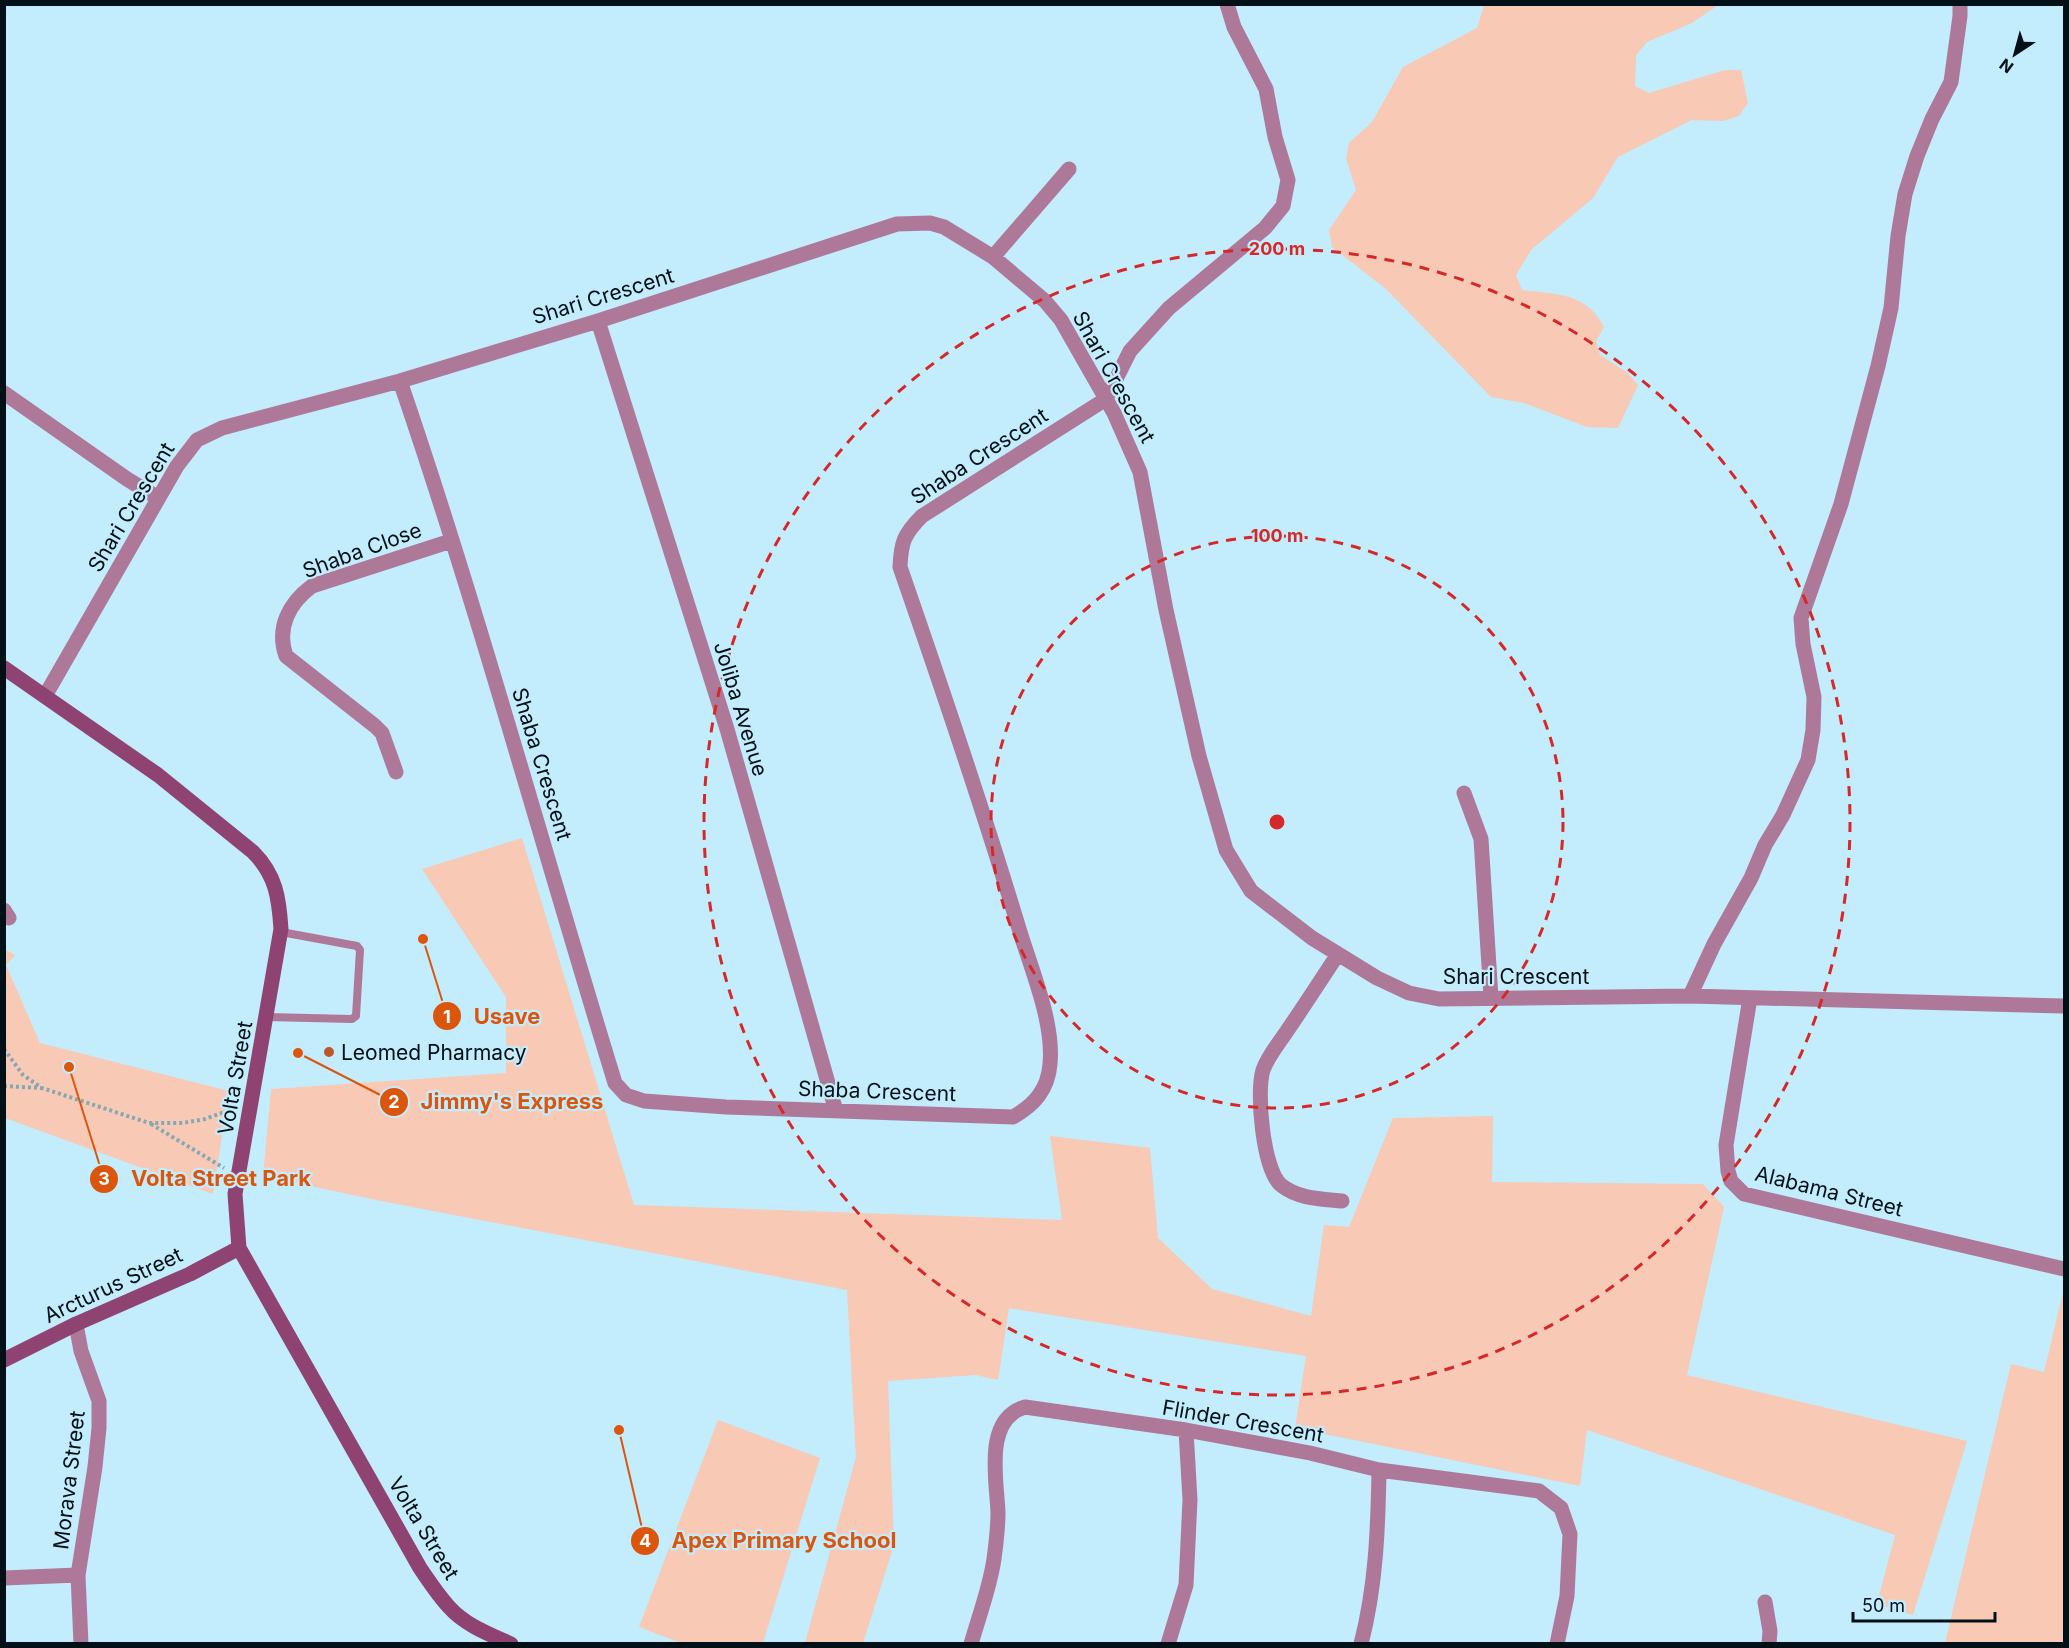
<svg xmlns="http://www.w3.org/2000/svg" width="2069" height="1648" font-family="Inter,sans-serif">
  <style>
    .green { fill: #f8c9b5 }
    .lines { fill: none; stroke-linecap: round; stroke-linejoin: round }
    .path { stroke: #86a7b4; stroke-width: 4; stroke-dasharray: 3 3; stroke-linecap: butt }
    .lane { stroke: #ae7998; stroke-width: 8 }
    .street { stroke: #ae7998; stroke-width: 15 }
    .secondary { stroke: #8e4373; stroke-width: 15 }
    .ring { fill: none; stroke: #d62828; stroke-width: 3; stroke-dasharray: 10 8 }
    .poi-dot { fill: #bc5728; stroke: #c3ecfc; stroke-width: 2 }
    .labels { text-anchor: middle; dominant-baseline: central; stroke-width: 4.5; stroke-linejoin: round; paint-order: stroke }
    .street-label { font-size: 21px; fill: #001016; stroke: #c3ecfc }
    .poi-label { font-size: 21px; fill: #001016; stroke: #c3ecfc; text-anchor: start }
    .centre { fill: #d62828; stroke: #c3ecfc; stroke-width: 3 }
    .ring-label { font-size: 18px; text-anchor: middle; font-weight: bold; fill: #d62828; stroke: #c3ecfc; stroke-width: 4.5; stroke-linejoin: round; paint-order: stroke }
    .leader { fill: none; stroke: #dc550c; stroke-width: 2 }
    .callout-dot { fill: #dc550c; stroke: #c3ecfc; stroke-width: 2 }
    .mark-label { font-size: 18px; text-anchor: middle; font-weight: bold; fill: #fff }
    .callout-label { font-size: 22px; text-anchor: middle; font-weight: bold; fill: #dc550c; stroke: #c3ecfc; stroke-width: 4.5; stroke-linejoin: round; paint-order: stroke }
  </style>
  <rect width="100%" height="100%" fill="#c3ecfc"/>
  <!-- green -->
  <path class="green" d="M1484 5H1718L1692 23 1647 42 1636 55 1635 86 1649 93 1725 70H1741L1748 103 1739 116 1723 121 1692 120 1618 157 1593 198 1531 250 1516 275 1522 290C1556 294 1587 293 1604 327L1596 341 1600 355 1628 373 1638 385 1618 428 1587 427 1524 403 1491 397 1386 289 1332 247 1329 230 1356 190 1346 158 1349 143 1372 122 1403 67 1477 28Z
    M522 838 634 1205 1062 1220 1050 1136 1150 1148 1158 1238 1212 1289 1311 1316 1324 1225 1349 1227 1393 1118 1493 1116 1492 1182 1703 1184 1724 1207 1687 1375 1967 1441 1913 1615 1877 1604 1895 1535 1587 1430 1580 1486 1295 1428 1306 1356 1009 1308 998 1380 976 1375 888 1381 894 1545 863 1643H805L856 1457 847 1290 381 1201 263 1176 271 1089 506 1073V997L422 869Z
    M4 949 15 955 6 965 40 1043 229 1091 213 1194 5 1118Z
    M2064 1288V1643H1945L2011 1364 2044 1372Z
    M718 1420 820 1458 763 1643H681L639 1627Z"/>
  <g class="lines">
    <!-- path -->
    <path class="path" d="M4 1049 23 1075 42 1088 149 1123H183L205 1119 233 1109
      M4 1086 41 1088
      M151 1124 224 1168"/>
    <!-- lane -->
    <path class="lane" d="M267 1017 352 1019 356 1016 360 950 357 946 281 932"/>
    <!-- street -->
    <path class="street" d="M993 257 1069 169
      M598 321 727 729 836 1111
      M400 381C479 612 543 849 615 1083L626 1095 644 1101 726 1107 1013 1117C1034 1105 1048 1090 1050 1064 1054 1023 1032 971 1020 932 983 809 942 688 900 567 901 542 904 534 922 516L1106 399 1130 351 1169 308 1265 228 1283 206 1288 180 1275 137 1266 89 1234 27 1227 4
      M4 393 127 479 158 498
      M45 696 177 466 197 440 222 428 400 381 598 321 897 224 930 223 944 227 993 257 1045 301 1061 320 1114 413 1140 472 1166 610 1199 756 1226 850 1251 891 1312 938 1377 978 1409 993 1439 999 1690 996 2064 1006
      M396 772 382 733 375 726 286 656C276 628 289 603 312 586L451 541
      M1464 793 1481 839 1491 998
      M4 910 9 918
      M1338 954C1321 980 1304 1006 1287 1031 1279 1043 1268 1056 1263 1070 1256 1092 1263 1170 1281 1185 1298 1199 1322 1199 1342 1201
      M1690 996 1714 944 1751 878 1765 845 1783 815 1808 760 1813 730 1814 697 1803 644 1801 618 1841 504 1878 366 1891 308 1898 236 1905 194 1917 156 1932 119 1951 82 1960 16V4
      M1750 998 1726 1145 1728 1171 1731 1181 1744 1194 2064 1269
      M76 1324 81 1351 99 1401V1428L95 1467 78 1575 81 1644
      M4 1578 78 1575
      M1765 1602 1770 1631 1769 1644
      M971 1644C979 1616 990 1587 994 1559 996 1544 998 1528 998 1513 997 1481 983 1419 1025 1407L1186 1430 1310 1453 1379 1470 1539 1491 1561 1508 1570 1534 1567 1596 1557 1644
      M1168 1644 1186 1585 1190 1500 1186 1430
      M1361 1644C1376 1586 1378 1529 1379 1470"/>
    <!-- secondary -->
    <path class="secondary" d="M4 668 158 775 253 852C276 875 279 898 281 929L235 1194 239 1248 420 1568C429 1581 438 1595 449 1607 465 1625 489 1634 511 1644
      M4 1360 76 1324 190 1274 239 1248"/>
  </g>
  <!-- distance rings -->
  <g class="ring">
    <circle cx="1277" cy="822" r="286"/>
    <circle cx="1277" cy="822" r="573"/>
  </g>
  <!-- markers -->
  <circle class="poi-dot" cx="329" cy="1052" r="6"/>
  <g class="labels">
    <!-- street labels -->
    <g class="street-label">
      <text transform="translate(603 296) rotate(-17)">Shari Crescent</text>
      <text transform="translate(1114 377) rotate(61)">Shari Crescent</text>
      <text transform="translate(979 456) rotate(-33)">Shaba Crescent</text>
      <text transform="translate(131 507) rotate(-59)">Shari Crescent</text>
      <text transform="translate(362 550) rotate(-20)">Shaba Close</text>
      <text transform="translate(741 709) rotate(73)">Joliba Avenue</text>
      <text transform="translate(542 764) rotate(73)">Shaba Crescent</text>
      <text x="1516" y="976">Shari Crescent</text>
      <text transform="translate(235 1078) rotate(-80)">Volta Street</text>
      <text transform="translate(877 1091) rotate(2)">Shaba Crescent</text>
      <text transform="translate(1829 1191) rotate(14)">Alabama Street</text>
      <text transform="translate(113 1285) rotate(-25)">Arcturus Street</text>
      <text transform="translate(1243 1421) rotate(10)">Flinder Crescent</text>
      <text transform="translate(69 1480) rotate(-83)">Morava Street</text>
      <text transform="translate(424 1528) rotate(59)">Volta Street</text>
    </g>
    <!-- poi labels -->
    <g class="poi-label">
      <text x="341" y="1052">Leomed Pharmacy</text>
    </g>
  </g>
  <circle cx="1277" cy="822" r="9" class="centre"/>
  <g class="ring-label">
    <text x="1277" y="255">200 m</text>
    <text x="1277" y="542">100 m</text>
  </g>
  <!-- callouts -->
  <path class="leader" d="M423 939L447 1016M298 1053L394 1102M69 1067L104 1179M619 1430L645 1541"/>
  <g class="callout-dot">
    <circle cx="423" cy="939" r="6"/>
    <circle cx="298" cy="1053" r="6"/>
    <circle cx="69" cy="1067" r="6"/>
    <circle cx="619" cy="1430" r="6"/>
    <circle cx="447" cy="1016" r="15"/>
    <circle cx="394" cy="1102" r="15"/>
    <circle cx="104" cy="1179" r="15"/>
    <circle cx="645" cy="1541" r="15"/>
  </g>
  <g class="mark-label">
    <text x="447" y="1023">1</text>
    <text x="394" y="1108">2</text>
    <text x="104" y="1185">3</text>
    <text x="645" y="1547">4</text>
  </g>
  <g class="callout-label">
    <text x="507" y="1024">Usave</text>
    <text x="512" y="1109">Jimmy's Express</text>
    <text x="221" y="1186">Volta Street Park</text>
    <text x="784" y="1548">Apex Primary School</text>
  </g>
  <!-- border -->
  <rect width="2069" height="1648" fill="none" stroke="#001016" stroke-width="12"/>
  <!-- north arrow -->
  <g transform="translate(2015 54) rotate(216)" stroke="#c3ecfc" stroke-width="4.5" paint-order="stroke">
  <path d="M0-4.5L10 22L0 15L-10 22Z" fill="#001016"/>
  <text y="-9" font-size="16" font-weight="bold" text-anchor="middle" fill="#001016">N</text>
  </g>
  <!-- scale -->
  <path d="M1853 1612v9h142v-9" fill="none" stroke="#001016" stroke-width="3"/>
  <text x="1862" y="1612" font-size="18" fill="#001016" stroke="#c3ecfc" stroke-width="4.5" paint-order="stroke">50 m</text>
</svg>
